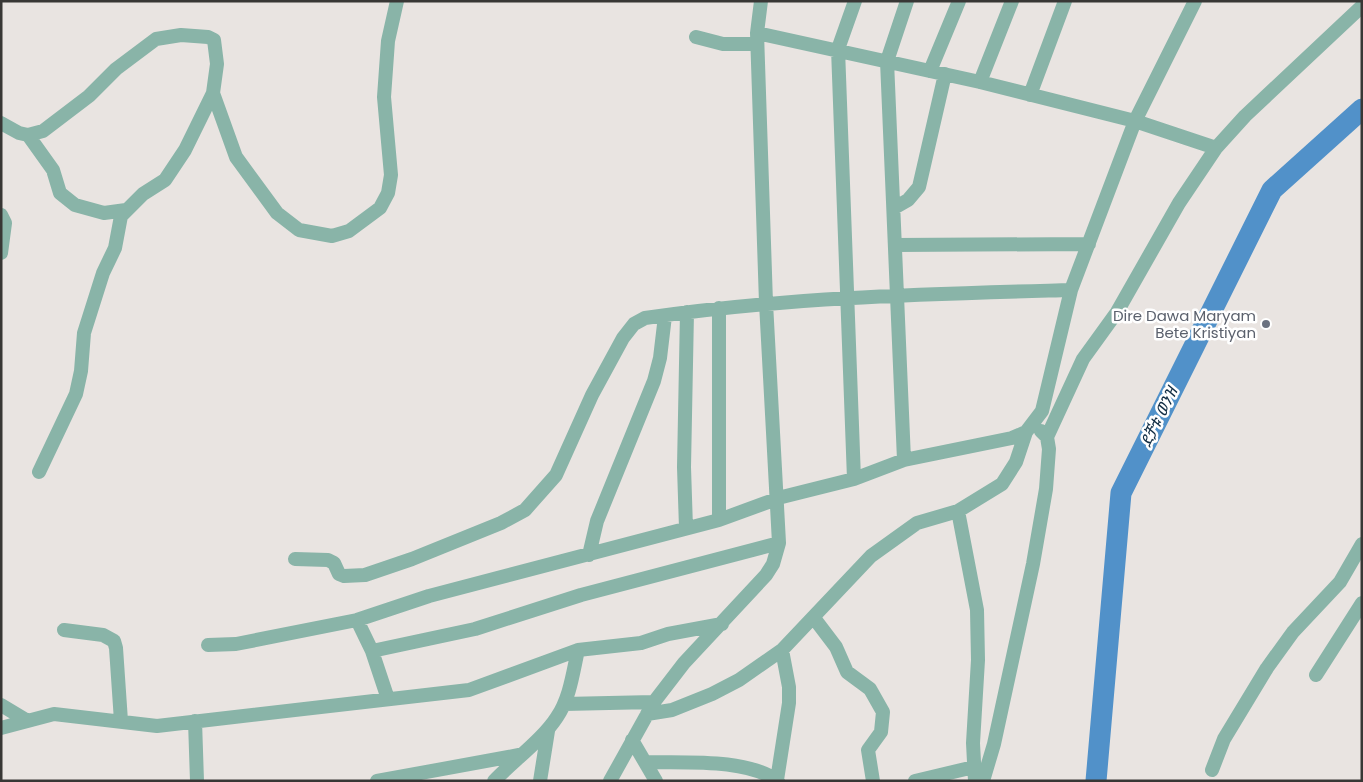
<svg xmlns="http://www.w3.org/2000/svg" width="1363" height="782" font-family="Poppins,'Noto Sans Ethiopic',sans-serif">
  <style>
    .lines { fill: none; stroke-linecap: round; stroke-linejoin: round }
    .river { stroke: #5191c9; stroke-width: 21 }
    .street { stroke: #89b4a8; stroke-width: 14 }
    .worship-dot { fill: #6b7280; stroke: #fff; stroke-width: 2 }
    .labels { text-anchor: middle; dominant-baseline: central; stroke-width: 5; stroke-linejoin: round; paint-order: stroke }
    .worship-label { font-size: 15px; fill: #5b616d; stroke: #fff; text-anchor: end }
    .water-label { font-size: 16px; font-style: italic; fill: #112d44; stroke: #fff }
  </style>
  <rect width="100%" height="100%" fill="#e9e4e1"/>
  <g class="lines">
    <!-- river -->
    <path class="river" d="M1096 781 1121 493 1272 190 1362 109"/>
    <!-- street -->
    <path class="street" d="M757 33 980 82 1135 121 1216 148
      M696 37 723 44H757
      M930 71 959 1
      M980 82 1012 1
      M213 93 236 157 277 213 299 230 332 236 349 231 380 208 388 193 391 175 384 97 388 41 397 1
      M1030 95 1065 1
      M1 123 19 133 28 135 43 131 89 96 116 69 156 39 181 35 208 37 214 40 217 64 213 93 185 150 165 180 143 194 121 216 115 248 103 273 84 333 81 371 76 394 39 472
      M28 135 53 170 60 193 75 205 104 213 126 210
      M894 208 908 200 919 187 945 74
      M1 215 5 223 1 253
      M896 245 1089 244
      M719 308V520
      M1047 437 1083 359 1117 312 1179 203 1216 148 1245 116 1362 6
      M904 460 887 61 907 1
      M854 479 838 49 855 1
      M958 511 977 610 978 660 973 743 975 781
      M686 528 684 467 687 312
      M589 555 597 521 654 381 660 358 665 316
      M295 559 328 560 334 563 339 574 344 576 365 575 412 559 501 523 525 510 556 475 592 395 623 338 634 324 645 318C787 297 929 294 1071 290
      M814 618 836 647 847 672 870 689 883 712 881 732 868 750 873 781
      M357 620 372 651 388 699
      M64 630 103 635 114 641 116 648 121 721
      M208 645 236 644 357 620 429 596 719 520 782 497 854 479 904 460 1012 438 1026 432 1042 411 1071 290 1135 121 1195 1
      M372 651 475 629 581 595 779 543
      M1316 675 1362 603
      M564 704 654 702
      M1 705 26 720
      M647 714 672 710 712 694 739 680 782 650 871 556 917 523 958 511 1002 484 1016 462 1026 432
      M195 721 197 781
      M1 728 54 714 157 726 469 690 578 650 641 643 668 634 722 624
      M632 740 656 781
      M647 762C685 763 746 758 778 781
      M1212 770 1224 739 1267 668 1293 632 1340 582 1362 544
      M777 780 789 703V687L782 650
      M377 781 519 755
      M494 781C513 761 543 739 557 717 570 698 573 672 578 650
      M540 781 548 731
      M610 781 654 702 684 663 766 575 773 564 779 543 766 303 757 33 761 1
      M915 781 974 767
      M983 781 994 744 1033 564 1046 489 1049 449 1047 437 1041 431"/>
  </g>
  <!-- markers -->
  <circle class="worship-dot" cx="1266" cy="324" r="5"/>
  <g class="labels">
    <!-- worship labels -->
    <g class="worship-label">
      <text x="1256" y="315">Dire Dawa Maryam<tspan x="1256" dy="17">Bete Kristiyan</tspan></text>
    </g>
    <!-- water labels -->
    <g class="water-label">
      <text transform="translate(1159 417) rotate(-64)">ደቻቱ ወንዝ</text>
    </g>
  </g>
  <!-- border -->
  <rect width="1363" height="782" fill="none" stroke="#383735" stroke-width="5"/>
</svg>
